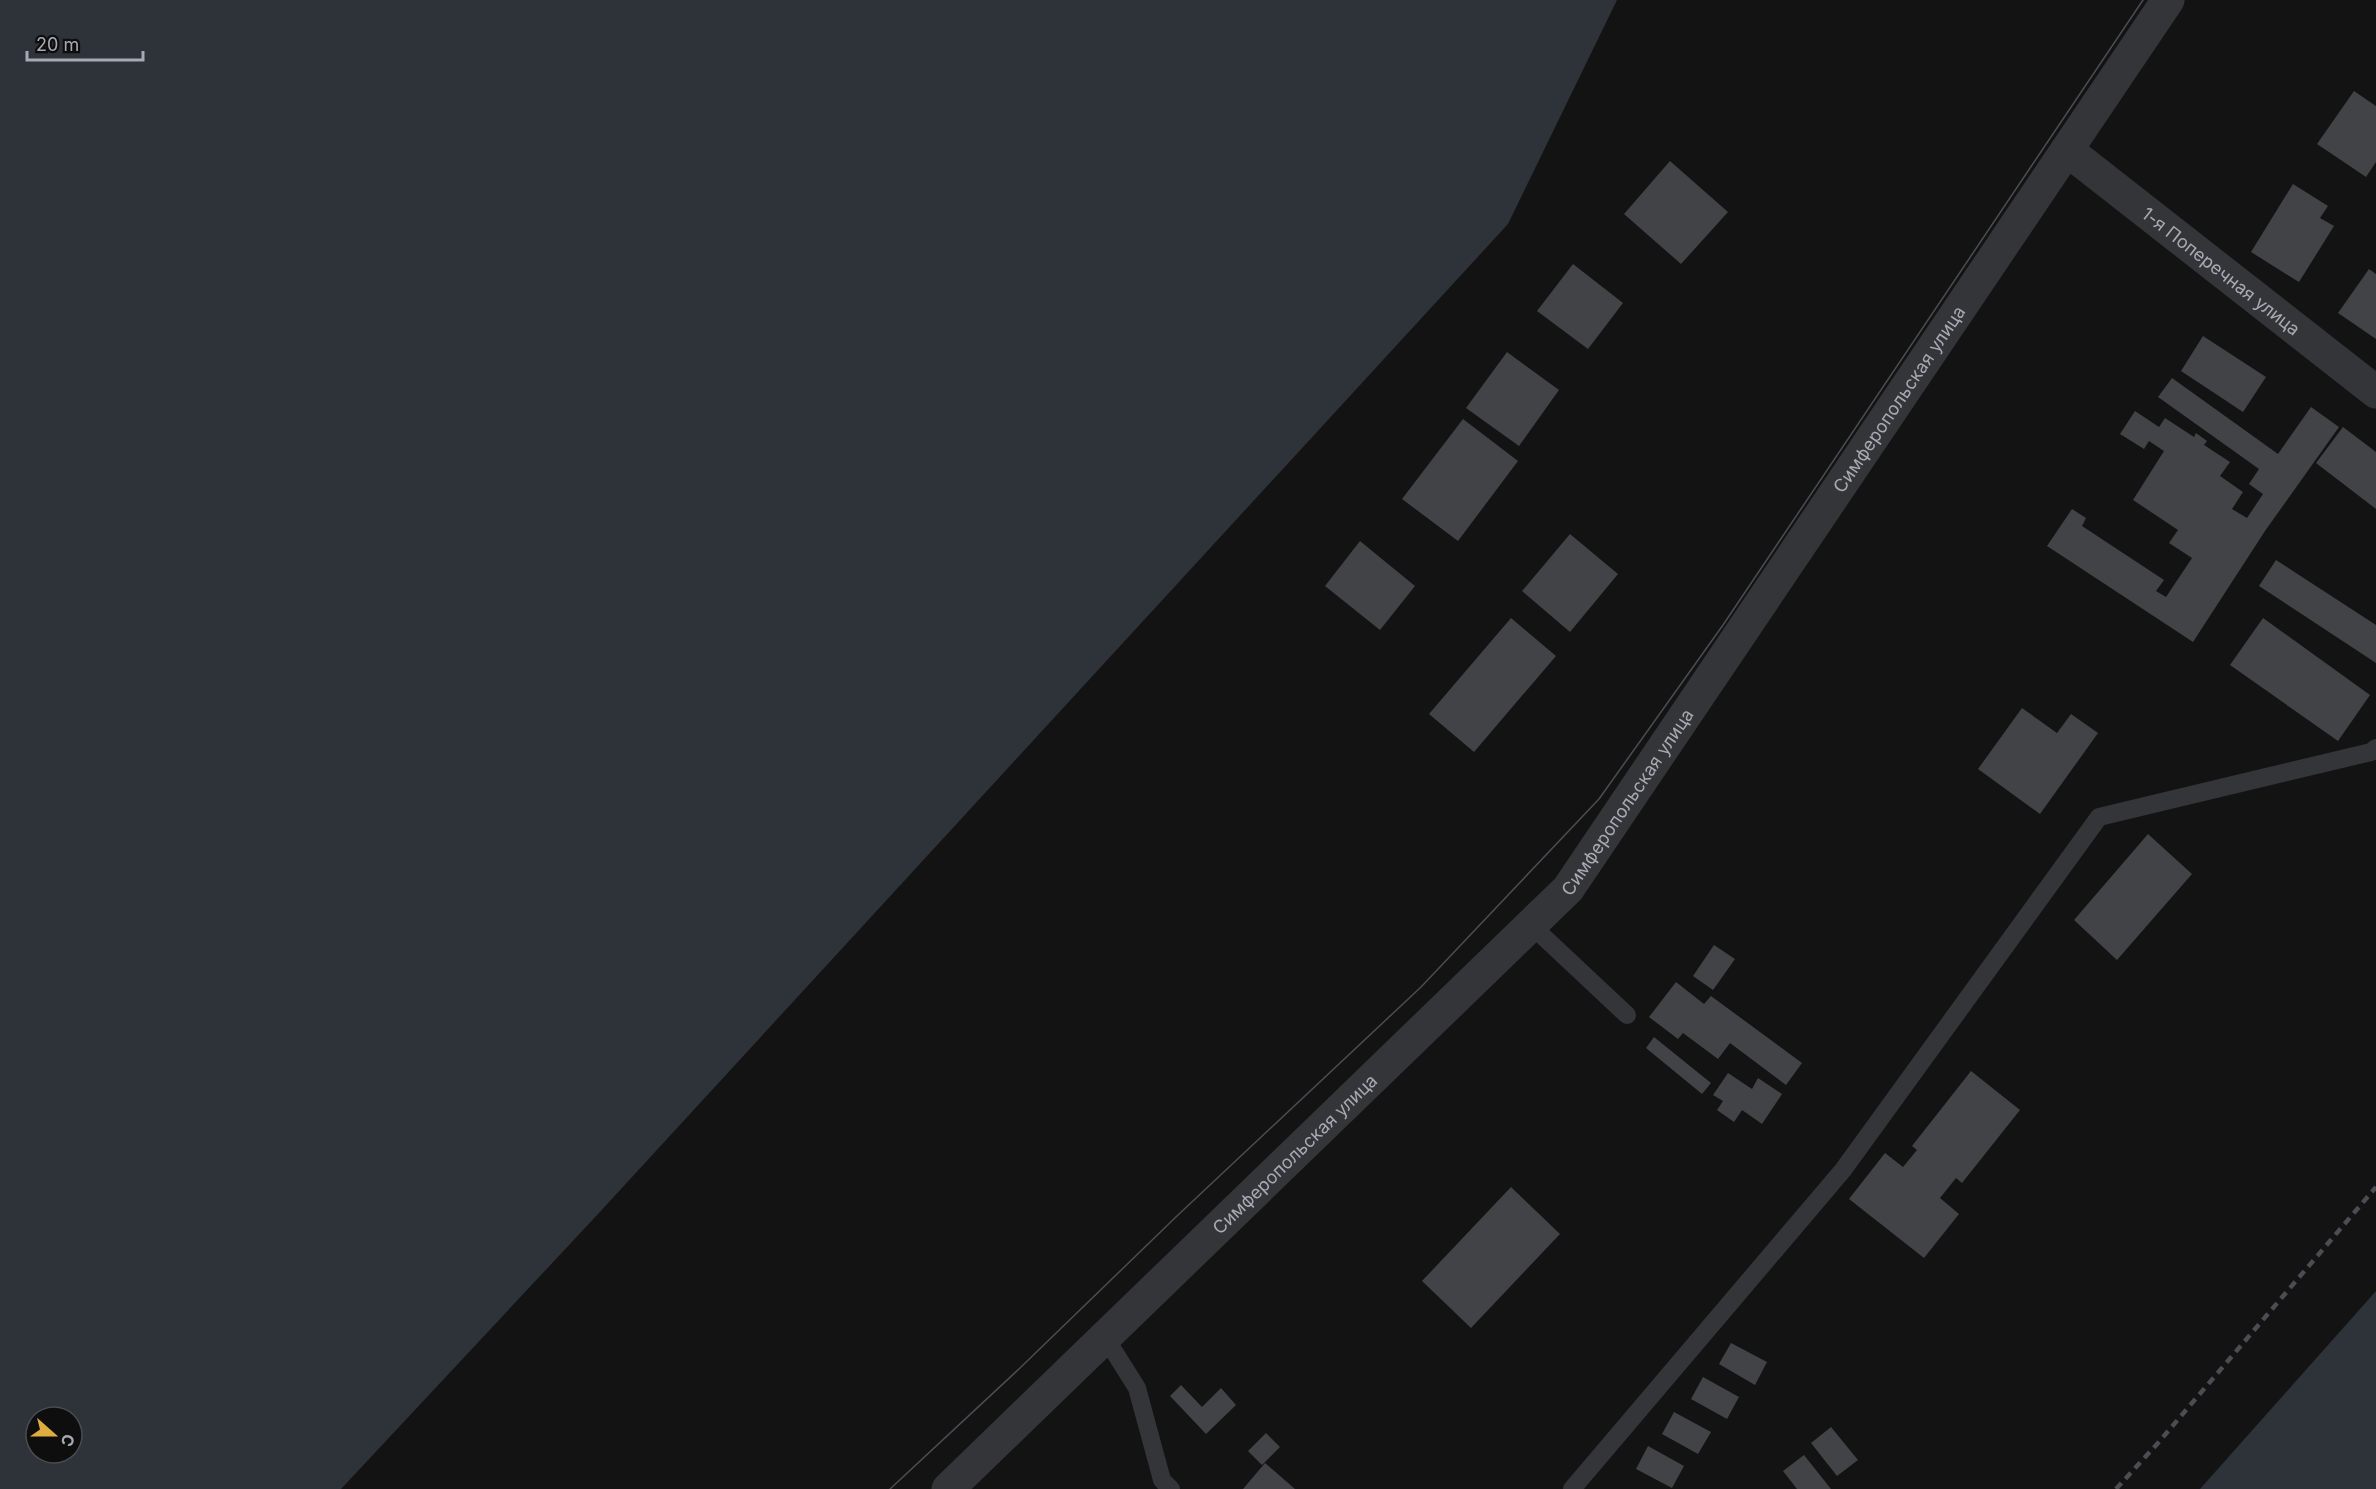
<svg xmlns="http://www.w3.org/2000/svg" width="2376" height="1489" font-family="Inter,sans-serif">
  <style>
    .water { fill: #2d3339; fill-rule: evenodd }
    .building { fill: #424347 }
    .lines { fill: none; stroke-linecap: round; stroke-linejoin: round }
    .service { stroke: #343539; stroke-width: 18 }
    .minor { stroke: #343539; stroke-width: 33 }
    .tram { stroke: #4c4d52; stroke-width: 1.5 }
    .rail { stroke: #4c4d52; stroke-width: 4.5; stroke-dasharray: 8 6; stroke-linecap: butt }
    .labels { text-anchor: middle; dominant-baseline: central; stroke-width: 4.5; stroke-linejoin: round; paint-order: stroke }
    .street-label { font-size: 18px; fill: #a6aab3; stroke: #0e0e0f }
  </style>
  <rect width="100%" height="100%" fill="#131314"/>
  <!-- water -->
  <path class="water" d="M0 0H1617L1508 224 598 1214 341 1489H0ZM36 1417H72V1453H36Z
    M2376 1291V1489H2200Z"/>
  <!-- building -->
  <path class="building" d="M2354 91 2376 106V162L2366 177 2317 144Z
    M1670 161 1728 212 1681 264 1624 214Z
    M2293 184 2328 206 2320 218 2334 226 2299 282 2251 252Z
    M1573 264 1623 303 1588 349 1537 311Z
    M2369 269 2376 274V339L2338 313Z
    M2203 336 2266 377 2243 412 2181 371Z
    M1507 352 1559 390 1519 446 1466 408Z
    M2172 378 2278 454 2311 407 2339 427 2265 531 2193 642 2047 546 2072 509 2086 518 2082 526 2164 580 2156 591 2166 597 2192 558 2169 543 2178 530 2133 500 2164 451 2149 441 2144 449 2120 434 2135 411 2159 427 2165 418 2194 437 2196 433 2207 441 2204 445 2230 462 2220 476 2243 492 2232 509 2247 518 2263 494 2249 484 2259 469 2158 397Z
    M1463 419 1518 461 1458 541 1402 499Z
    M2343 427 2376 452V509L2316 463Z
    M1570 534 1618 574 1570 632 1522 591Z
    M1360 541 1415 586 1380 630 1325 586Z
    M2276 560 2376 625V663L2259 586Z
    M1511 618 1556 656 1474 752 1429 714Z
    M2263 618 2370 695 2338 741 2230 665Z
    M2022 708 2057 733 2071 714 2098 733 2040 814 1978 769Z
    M2148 834 2192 874 2117 960 2074 920Z
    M1714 945 1735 959 1713 990 1693 976Z
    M1676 982 1704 1004 1711 996 1802 1063 1786 1085 1730 1043 1718 1059 1683 1033 1678 1039 1649 1017Z
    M1654 1037 1711 1083 1702 1094 1646 1048Z
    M1971 1071 2020 1110 1962 1183 1956 1178 1940 1198 1959 1214 1924 1258 1849 1199 1885 1153 1903 1167 1917 1150 1912 1146Z
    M1728 1073 1752 1089 1758 1078 1782 1094 1762 1124 1742 1110 1734 1122 1717 1110 1723 1101 1713 1095Z
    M1511 1187 1560 1234 1471 1328 1422 1281Z
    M1731 1343 1767 1362 1755 1385 1719 1364Z
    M1703 1377 1739 1397 1727 1419 1691 1399Z
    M1181 1385 1202 1407 1221 1388 1236 1405 1206 1434 1170 1396Z
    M1674 1412 1711 1432 1698 1454 1662 1434Z
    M1831 1427 1858 1460 1837 1476 1811 1443Z
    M1266 1433 1280 1447 1262 1465 1248 1451Z
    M1648 1446 1684 1466 1672 1488 1636 1469Z
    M1804 1455 1831 1489H1797L1783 1471Z
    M1265 1463 1295 1489H1243Z"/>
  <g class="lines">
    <!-- service -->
    <path class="service" d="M1531 925 1627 1015
      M1105 1337 1137 1388 1162 1480 1171 1489
      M1572 1489 1843 1170 2099 817 2371 752 2376 748"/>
    <!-- minor -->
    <g class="minor">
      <path id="s1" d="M2067 150 2376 392"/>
      <path id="s2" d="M948 1489 1568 889 2168 0"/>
    </g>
    <!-- tram -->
    <path class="tram" d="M890 1489 1020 1368 1178 1215 1421 987 1599 799 1723 625 2143 0"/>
    <!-- rail -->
    <path class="rail" d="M2116 1489 2158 1443 2376 1187"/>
  </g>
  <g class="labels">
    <!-- street labels -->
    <g class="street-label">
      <text stroke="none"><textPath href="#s1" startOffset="196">1-я Поперечная улица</textPath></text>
      <text stroke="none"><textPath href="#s2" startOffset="1454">Симферопольская улица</textPath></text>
      <text stroke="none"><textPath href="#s2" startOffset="968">Симферопольская улица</textPath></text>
      <text stroke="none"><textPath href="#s2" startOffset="482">Симферопольская улица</textPath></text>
    </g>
  </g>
  <!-- north arrow -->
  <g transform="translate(54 1435) rotate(111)"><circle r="28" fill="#0e0e0f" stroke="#4b4c51" stroke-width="1.5"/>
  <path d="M0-4.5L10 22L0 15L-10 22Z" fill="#dfac40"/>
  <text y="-9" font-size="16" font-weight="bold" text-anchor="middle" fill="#a6aab3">С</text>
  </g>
  <!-- scale -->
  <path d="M27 51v9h116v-9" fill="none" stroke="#a6aab3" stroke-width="3"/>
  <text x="36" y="51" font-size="18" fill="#a6aab3" stroke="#0e0e0f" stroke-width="4.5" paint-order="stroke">20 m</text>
</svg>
